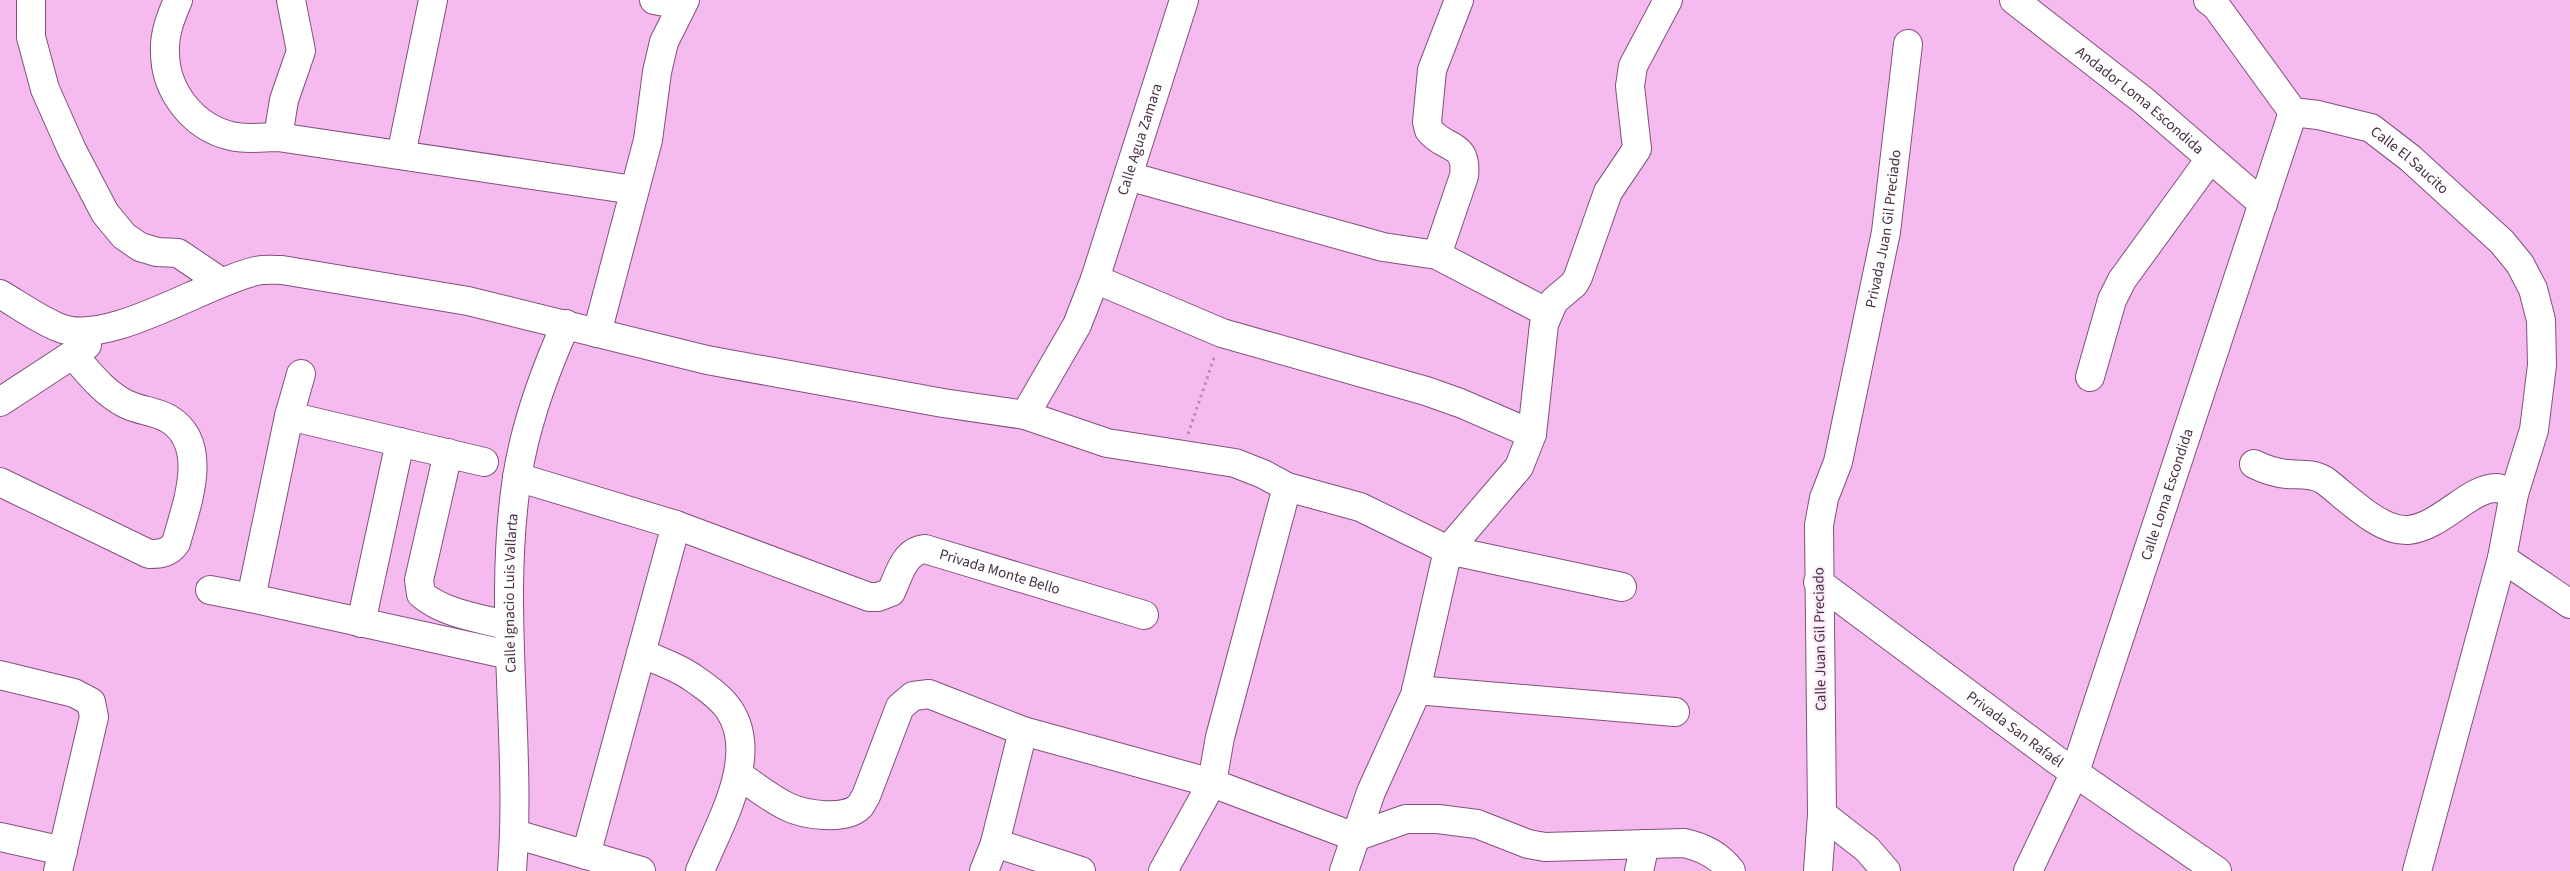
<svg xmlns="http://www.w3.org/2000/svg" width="2570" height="871" font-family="'Source Sans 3',sans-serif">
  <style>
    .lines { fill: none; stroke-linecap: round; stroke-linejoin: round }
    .minor-casing { stroke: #83507e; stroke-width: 30 }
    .path { stroke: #b98bb4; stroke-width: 3; stroke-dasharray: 2.5 4; stroke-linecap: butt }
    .minor { stroke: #fff; stroke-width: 28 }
    .labels { text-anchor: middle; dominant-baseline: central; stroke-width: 4.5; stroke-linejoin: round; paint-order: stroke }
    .street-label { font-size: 15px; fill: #462f43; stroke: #fdebfa }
  </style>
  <rect width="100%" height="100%" fill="#f5baee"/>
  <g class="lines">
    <defs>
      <g id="minor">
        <path d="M31 0V37L45 89 72 150 105 213 124 236 140 247 157 252 178 253 221 282"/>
        <path d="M178 0C171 17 164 33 165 52 165 91 193 127 231 136 245 140 264 137 278 137L634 190"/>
        <path d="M654 0 682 5"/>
        <path id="s1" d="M2014 0 2144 101 2263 204"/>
        <path id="s2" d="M2208 0 2216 6 2293 112 2318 115 2371 128 2410 158 2502 242 2520 264 2533 289 2541 320 2542 365 2534 430 2514 494 2502 558 2417 871"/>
        <path d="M278 137 284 100 301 51 291 0"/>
        <path d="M401 155 433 0"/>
        <path d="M1128 176 1383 247 1437 255 1548 313"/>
        <path d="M1437 255 1464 176C1468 141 1444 150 1429 130L1427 122 1432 70 1459 0"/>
        <path d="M1095 279 1222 333 1426 391 1460 403 1532 434"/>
        <path d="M0 294C19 305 39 320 60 328 109 347 204 283 256 271 264 269 274 270 282 270L468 301 707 360 943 403 1025 415 1107 443 1235 463 1263 474 1287 487 1360 507 1448 550 1622 587"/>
        <path d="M597 333 648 140 657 72 664 42 685 0"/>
        <path d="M301 374 289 416 484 462"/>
        <path d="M2090 377 2112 300 2122 280 2210 159"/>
        <path d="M0 402 87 345"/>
        <path id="s3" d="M1025 415 1077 325 1095 279 1184 0"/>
        <path d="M448 453 419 580 421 594C444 614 480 618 509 626"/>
        <path d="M2254 464C2264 469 2275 473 2287 474 2300 475 2312 473 2324 480 2346 496 2379 532 2408 530 2441 527 2469 488 2496 488 2502 488 2509 492 2514 494"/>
        <path id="s4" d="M517 477 676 525 869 597H878L891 592C899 575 904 551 925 549L1144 615"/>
        <path d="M0 482 149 554C161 554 169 553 176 543 186 506 211 445 169 419 156 411 140 411 126 404 104 393 89 373 73 355"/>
        <path d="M2502 558 2570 604"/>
        <path id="s5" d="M1818 582 2055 759 2217 871"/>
        <path d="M210 590 251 598 289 416"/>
        <path d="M251 598 510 655"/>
        <path d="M361 623 400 442"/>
        <path d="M641 653C658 661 678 667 693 678 706 687 722 698 730 711 760 758 718 826 700 871"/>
        <path d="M0 675 74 693 91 702 94 717 58 871"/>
        <path d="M1416 690 1675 712"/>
        <path d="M739 775C755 786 771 799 788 807 805 815 846 821 860 806 862 803 864 799 866 796L900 707 913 696 929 694 1023 731 1212 783 1355 837 1406 819H1438L1477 824 1528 844 1545 847 1684 843C1703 847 1719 855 1731 871"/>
        <path d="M1822 814 1867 849 1886 871"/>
        <path d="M515 834 641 871"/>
        <path d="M0 837 63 851"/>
        <path d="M995 843 1081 871"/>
        <path d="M586 855 676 525"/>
        <path id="s6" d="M512 871C522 740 497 609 517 478 525 425 544 373 566 324"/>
        <path d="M984 871 995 843 1023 731"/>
        <path d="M1163 871 1212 783 1220 737 1287 487"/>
        <path d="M1344 871 1371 792 1415 695 1448 550 1519 467 1532 434 1544 324 1554 301 1574 284 1578 277 1608 192 1637 149 1630 86 1633 66 1668 0"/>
        <path d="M1639 871 1645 844"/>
        <path id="s7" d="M1818 871 1822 814 1819 525 1824 498 1838 462 1886 232 1908 44"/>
        <path id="s8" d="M2028 871 2075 772 2293 112"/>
      </g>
    </defs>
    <!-- minor casing -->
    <use href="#minor" class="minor-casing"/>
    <!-- path -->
    <path class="path" d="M1188 434 1215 355"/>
    <!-- minor -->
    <use href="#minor" class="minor"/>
  </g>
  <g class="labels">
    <!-- street labels -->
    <g class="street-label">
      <text stroke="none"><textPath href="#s1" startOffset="161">Andador Loma Escondida</textPath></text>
      <text stroke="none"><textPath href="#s3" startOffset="300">Calle Agua Zamara</textPath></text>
      <text stroke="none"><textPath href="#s2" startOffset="271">Calle El Saucito</textPath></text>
      <text stroke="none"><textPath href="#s7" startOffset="650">Privada Juan Gil Preciado</textPath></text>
      <text stroke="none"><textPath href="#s8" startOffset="402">Calle Loma Escondida</textPath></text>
      <text stroke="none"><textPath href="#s4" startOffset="531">Privada Monte Bello</textPath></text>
      <text stroke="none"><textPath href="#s6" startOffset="278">Calle Ignacio Luis Vallarta</textPath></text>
      <text transform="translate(1820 639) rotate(-91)">Calle Juan Gil Preciado</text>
      <text stroke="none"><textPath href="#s5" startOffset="246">Privada San Rafaél</textPath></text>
    </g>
  </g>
</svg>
